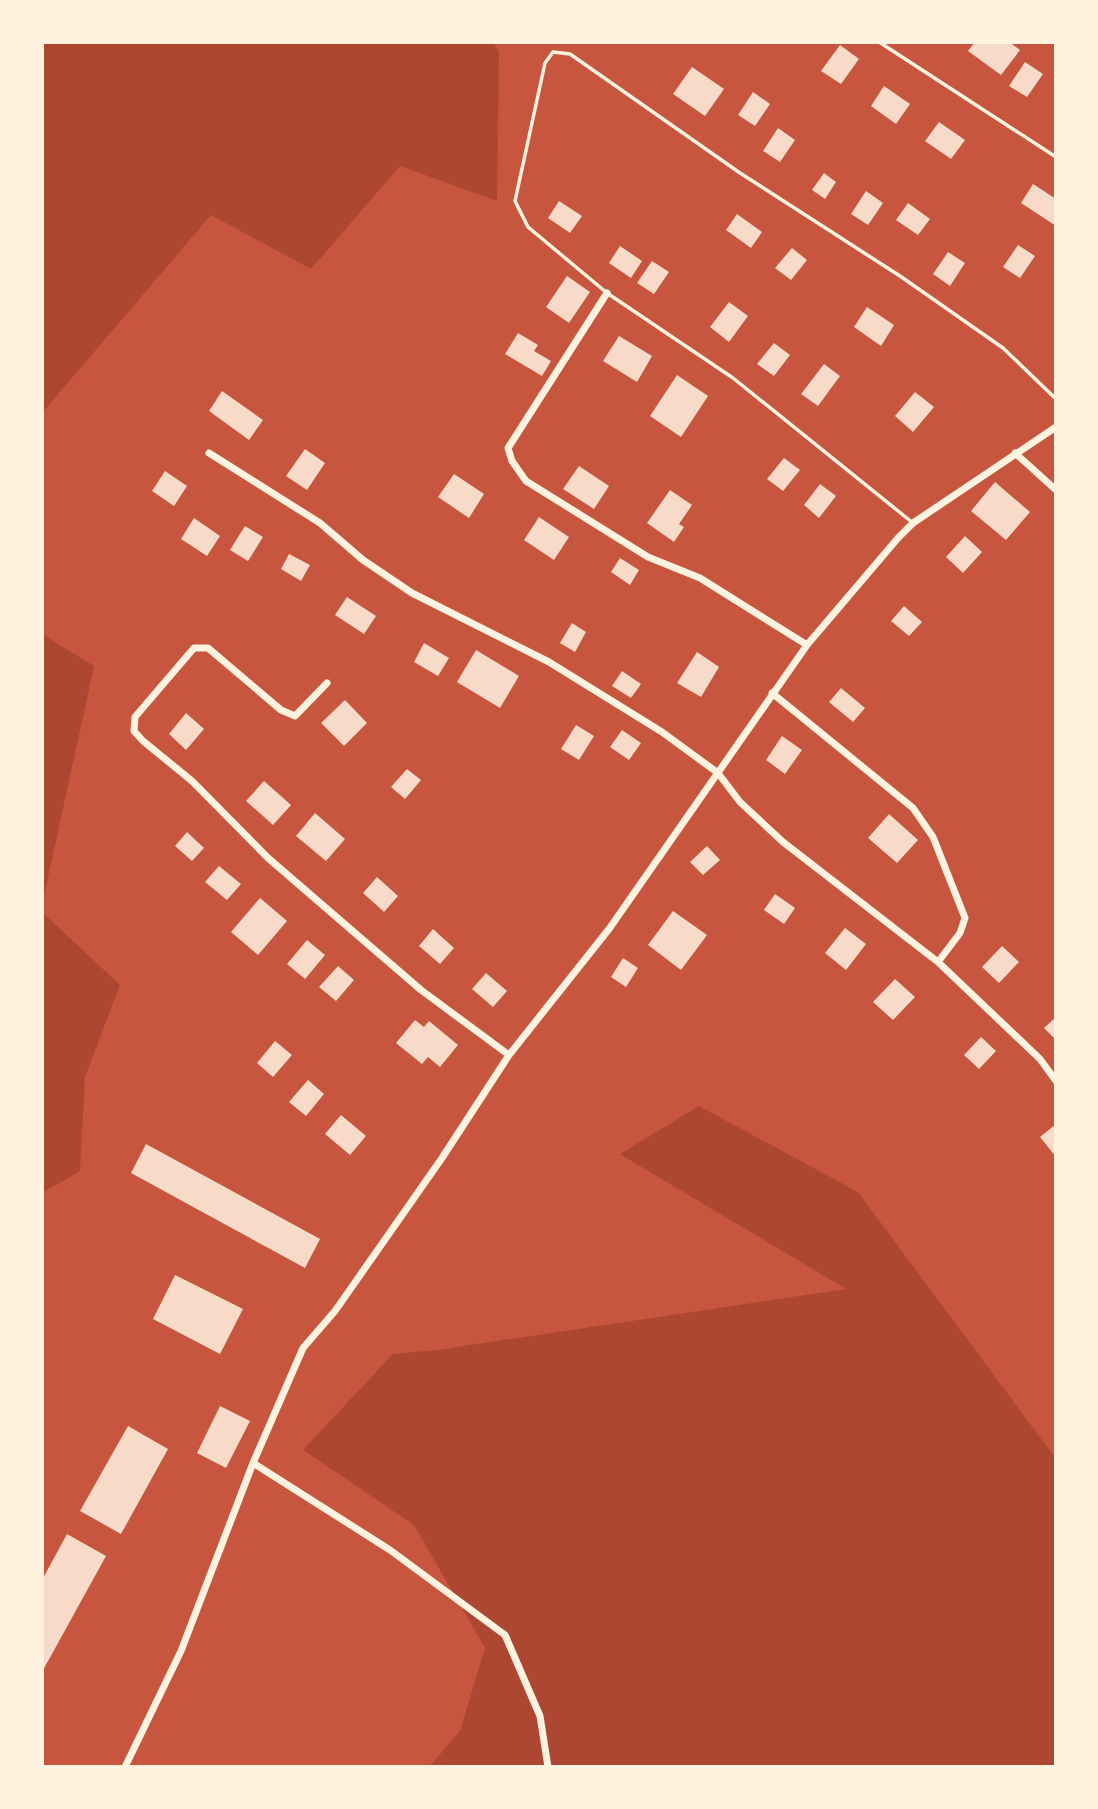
<svg xmlns="http://www.w3.org/2000/svg" width="1098" height="1809" font-family="'Fira Sans Condensed',sans-serif">
  <style>
    .green { fill: #ae4732 }
    .building { fill: #f7dbc8 }
    .lines { fill: none; stroke-linecap: round; stroke-linejoin: round }
    .service { stroke: #fff3e0; stroke-width: 3.5 }
    .minor { stroke: #fff3e0; stroke-width: 7 }
  </style>
  <rect width="100%" height="100%" fill="#c8553d"/>
  <!-- green -->
  <path class="green" d="M42 42H493L499 52 497 201 400 166 311 269 211 215 42 413Z
    M42 634 94 666 42 905Z
    M42 912 120 985 85 1077 80 1171 42 1193Z
    M699 1106 858 1192 1056 1459V1767H429L460 1731 485 1648 414 1525 303 1450 393 1354 437 1350 846 1289 620 1154Z"/>
  <!-- building -->
  <path class="building" d="M975 42H1009L1020 50 1001 75 968 51Z
    M840 45 859 59 841 84 821 71Z
    M1025 62 1043 74 1027 97 1009 86Z
    M692 67 724 89 705 116 673 94Z
    M884 86 910 104 896 124 871 106Z
    M753 92 770 104 755 126 738 115Z
    M939 122 965 140 951 159 925 141Z
    M778 128 795 140 780 162 763 151Z
    M824 173 836 182 825 199 812 190Z
    M1033 184 1056 199V226L1021 203Z
    M866 191 883 203 868 225 851 214Z
    M559 201 582 216 570 233 548 218Z
    M908 203 930 219 918 235 896 220Z
    M737 214 762 232 751 248 726 230Z
    M1018 245 1035 256 1020 278 1003 267Z
    M620 246 642 261 631 278 609 263Z
    M792 248 807 260 791 280 775 268Z
    M948 252 965 263 950 286 933 274Z
    M652 261 669 272 654 294 637 283Z
    M567 276 590 292 569 323 546 307Z
    M729 302 748 316 729 342 710 327Z
    M867 307 894 325 881 346 854 327Z
    M518 333 538 345 534 351 551 361 542 376 505 354Z
    M619 336 652 356 637 382 603 361Z
    M774 343 790 355 774 376 757 364Z
    M824 364 840 376 818 406 801 394Z
    M677 375 708 396 681 437 650 416Z
    M222 391 263 420 249 440 209 411Z
    M915 392 934 407 913 432 895 416Z
    M305 449 325 463 307 490 286 476Z
    M784 458 800 470 783 491 767 479Z
    M579 466 609 486 594 509 563 489Z
    M165 471 187 486 174 506 152 491Z
    M454 474 484 494 469 518 438 497Z
    M995 482 1030 512 1006 540 971 511Z
    M820 484 836 496 819 518 804 505Z
    M670 490 692 505 679 524 684 527 674 542 647 523Z
    M539 517 569 537 554 560 524 540Z
    M194 518 220 536 207 556 181 539Z
    M245 526 263 537 248 561 230 550Z
    M965 536 982 552 963 573 946 557Z
    M289 554 310 565 301 581 281 569Z
    M620 558 639 570 630 585 611 572Z
    M347 597 376 616 364 634 335 615Z
    M904 606 922 622 909 636 891 621Z
    M572 623 586 632 575 652 560 643Z
    M424 643 449 658 438 676 414 662Z
    M476 650 519 676 500 708 457 682Z
    M697 652 719 667 701 697 677 683Z
    M622 671 641 684 631 698 612 686Z
    M841 688 865 708 853 722 829 702Z
    M345 700 367 723 344 746 321 723Z
    M186 713 204 729 186 750 169 734Z
    M576 725 594 736 579 760 561 749Z
    M622 730 641 743 629 760 610 747Z
    M782 736 802 750 785 774 766 760Z
    M407 769 421 780 405 799 391 787Z
    M264 781 291 805 273 825 246 801Z
    M315 813 345 839 326 861 296 836Z
    M889 814 918 840 897 863 868 838Z
    M187 832 204 848 192 861 175 846Z
    M707 846 720 860 703 875 690 862Z
    M219 866 241 884 227 900 205 882Z
    M377 877 398 896 384 912 363 893Z
    M775 894 795 908 784 924 764 910Z
    M260 898 287 921 258 955 231 932Z
    M673 911 707 935 681 970 648 945Z
    M845 928 866 944 846 970 825 953Z
    M433 929 454 948 440 964 419 946Z
    M307 940 325 955 305 979 287 964Z
    M1002 946 1019 962 999 983 982 967Z
    M623 958 638 968 626 987 611 977Z
    M338 966 354 980 336 1001 319 987Z
    M486 973 507 991 493 1007 472 989Z
    M895 979 915 997 893 1020 873 1002Z
    M1056 1017V1040L1044 1028Z
    M415 1020 424 1027 429 1021 458 1045 440 1067 428 1057 422 1064 396 1043Z
    M981 1037 996 1051 979 1069 964 1055Z
    M275 1041 292 1055 273 1077 257 1063Z
    M308 1080 324 1094 306 1116 289 1102Z
    M341 1115 366 1136 350 1155 325 1134Z
    M1056 1124V1157L1040 1137Z
    M146 1144 320 1239 305 1268 131 1173Z
    M175 1275 243 1309 220 1354 153 1319Z
    M220 1406 250 1421 226 1468 197 1453Z
    M128 1426 168 1449 121 1534 80 1511Z
    M67 1534 106 1556 42 1672V1580Z"/>
  <g class="lines">
    <!-- service -->
    <path class="service" d="M879 42 1056 157
      M913 523 733 378 607 293 528 227 515 201 545 63 553 52 570 54 740 173 900 276 1003 348 1056 399"/>
    <!-- minor -->
    <path class="minor" d="M607 293 508 448 512 461 526 481 648 557 700 578 807 645
      M209 453 320 523 363 560 412 593 549 662 662 732 718 773 740 802 783 842 938 962 1040 1059 1056 1081
      M1015 453 1056 490
      M327 683 295 716 281 710 208 648H194L135 717 134 731 143 741 192 781 268 858 421 990 509 1055
      M772 693 913 808 933 837 965 918 960 933 938 962
      M253 1463 390 1550 505 1635 540 1716 548 1767
      M125 1767 181 1651 253 1463 303 1348 335 1311 442 1158 509 1055 609 929 807 645 898 538 913 523 1056 427"/>
  </g>
  <!-- border -->
  <rect width="1098" height="1809" fill="none" stroke="#fff3e0" stroke-width="88"/>
</svg>
